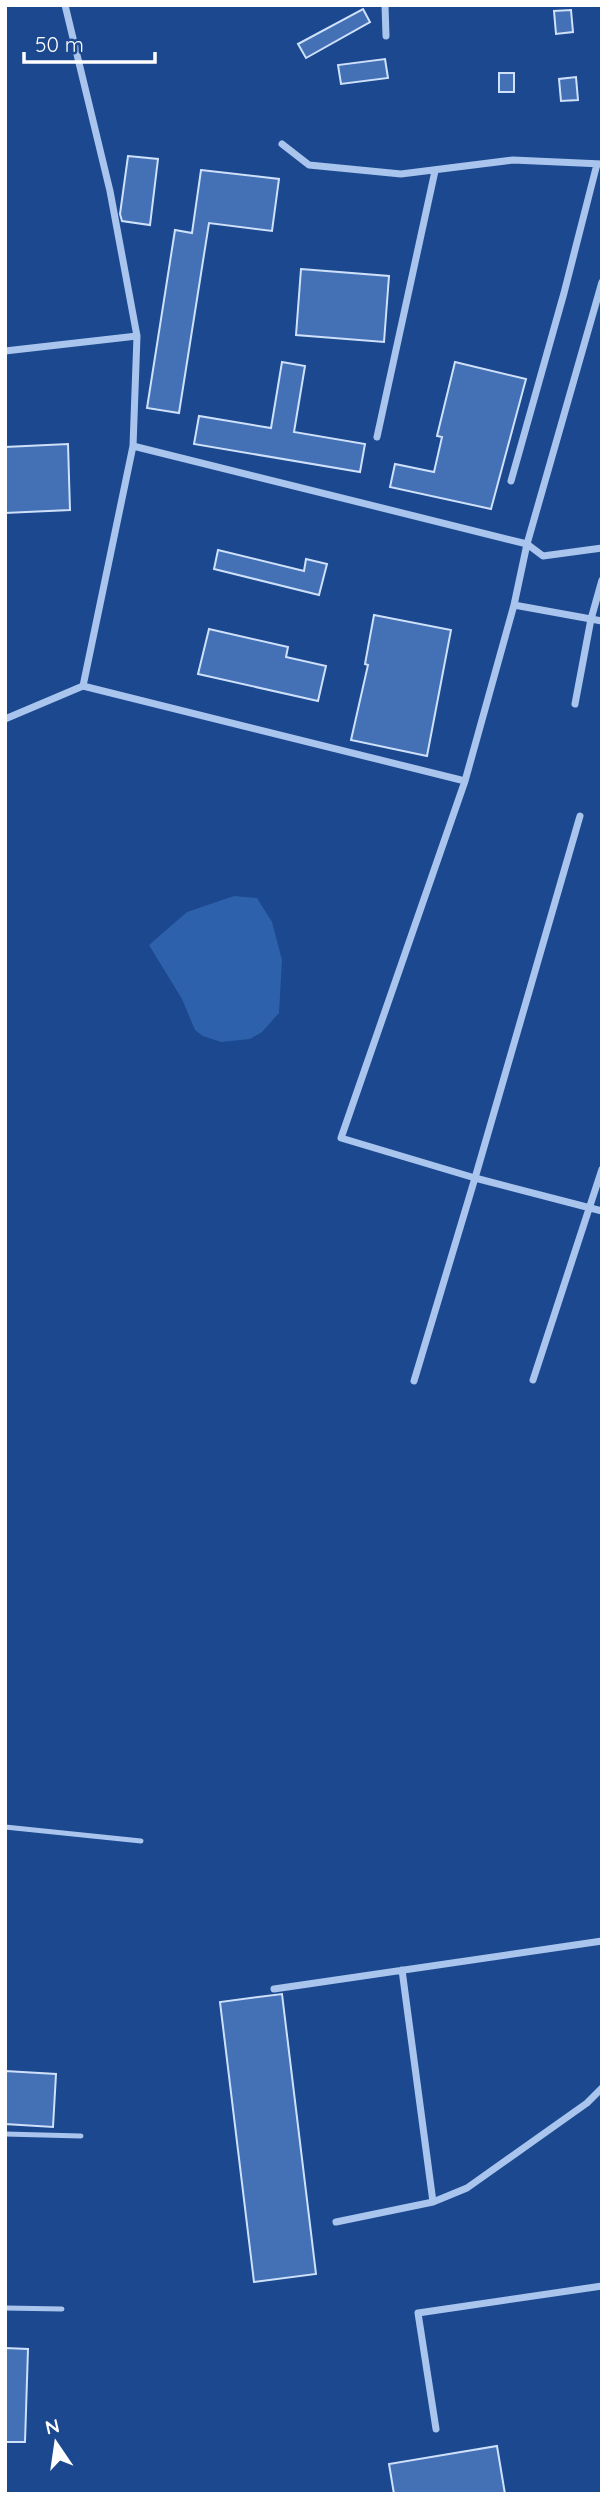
<svg xmlns="http://www.w3.org/2000/svg" width="607" height="2499" font-family="Quicksand,sans-serif">
  <style>
    .green { fill: #2e61ac }
    .building { fill: #4471b6; stroke: #cee0fa; stroke-width: 2 }
    .lines { fill: none; stroke-linecap: round; stroke-linejoin: round }
    .lane { stroke: #a9c4ed; stroke-width: 5 }
    .street { stroke: #a9c4ed; stroke-width: 7 }
  </style>
  <rect width="100%" height="100%" fill="#1b488e"/>
  <!-- green -->
  <path class="green" d="M234 896 257 898 272 922 282 960 279 1013 262 1032 250 1039 221 1042 203 1036 195 1030 182 999 149 945 187 912Z"/>
  <!-- building -->
  <path class="building" d="M363 9 370 22 306 58 298 44Z
    M571 10 573 32 556 34 554 11Z
    M385 59 388 78 341 84 338 65Z
    M499 73H514V92H499Z
    M576 77 578 100 561 101 559 79Z
    M128 156 158 159 150 225 122 221 120 214Z
    M201 170 279 179 272 231 209 223 179 413 147 408 175 230 192 233Z
    M301 269 389 276 384 342 296 335Z
    M282 362 305 366 294 432 365 444 360 472 194 444 199 416 271 428Z
    M455 362 526 379 491 509 390 487 395 464 434 472 442 437 437 436Z
    M68 444 70 510 5 513V447Z
    M218 550 304 571 306 559 327 564 319 595 214 569Z
    M374 615 451 630 427 756 351 740 368 665 365 664Z
    M209 629 288 647 286 657 326 666 318 701 198 674Z
    M282 1994 316 2274 254 2282 220 2002Z
    M5 2071 56 2074 53 2127 5 2124Z
    M5 2348 28 2349 25 2442H5Z
    M497 2446 505 2494H394L389 2464Z"/>
  <g class="lines">
    <!-- lane -->
    <path class="lane" d="M5 1827 141 1841
      M5 2134 81 2136
      M5 2308 62 2309"/>
    <!-- street -->
    <path class="street" d="M65 5 110 191 137 336 133 446 83 686
      M385 5 386 36
      M282 144 309 165 401 174 513 160 602 164
      M5 351 137 336
      M377 437 435 171
      M133 446 527 544 543 556 602 548
      M511 481 564 293 597 164
      M514 605 602 621
      M575 704 591 619 602 580
      M5 719 83 686 465 781 514 605 527 544 602 282
      M580 816 475 1178 602 1211
      M533 1380 602 1169
      M414 1381 475 1178 341 1138 465 781
      M402 1970 433 2202
      M274 1989 602 1941
      M336 2222 433 2202 467 2188 587 2103 602 2088
      M436 2429 418 2313 602 2286"/>
  </g>
  <!-- border -->
  <rect width="607" height="2499" fill="none" stroke="#ffffff" stroke-width="14"/>
  <!-- north arrow -->
  <g transform="translate(56 2443) rotate(347)" stroke="#1b488e" stroke-width="5" paint-order="stroke">
  <path d="M0-5L12 26L0 18L-12 26Z" fill="#ffffff"/>
  <text y="-10" font-size="19" font-weight="bold" text-anchor="middle" fill="#ffffff">N</text>
  </g>
  <!-- scale -->
  <path d="M24 52v10h131v-10" fill="none" stroke="#ffffff" stroke-width="3.5"/>
  <text x="35" y="52" font-size="21" fill="#ffffff" stroke="#1b488e" stroke-width="5" paint-order="stroke">50 m</text>
</svg>
